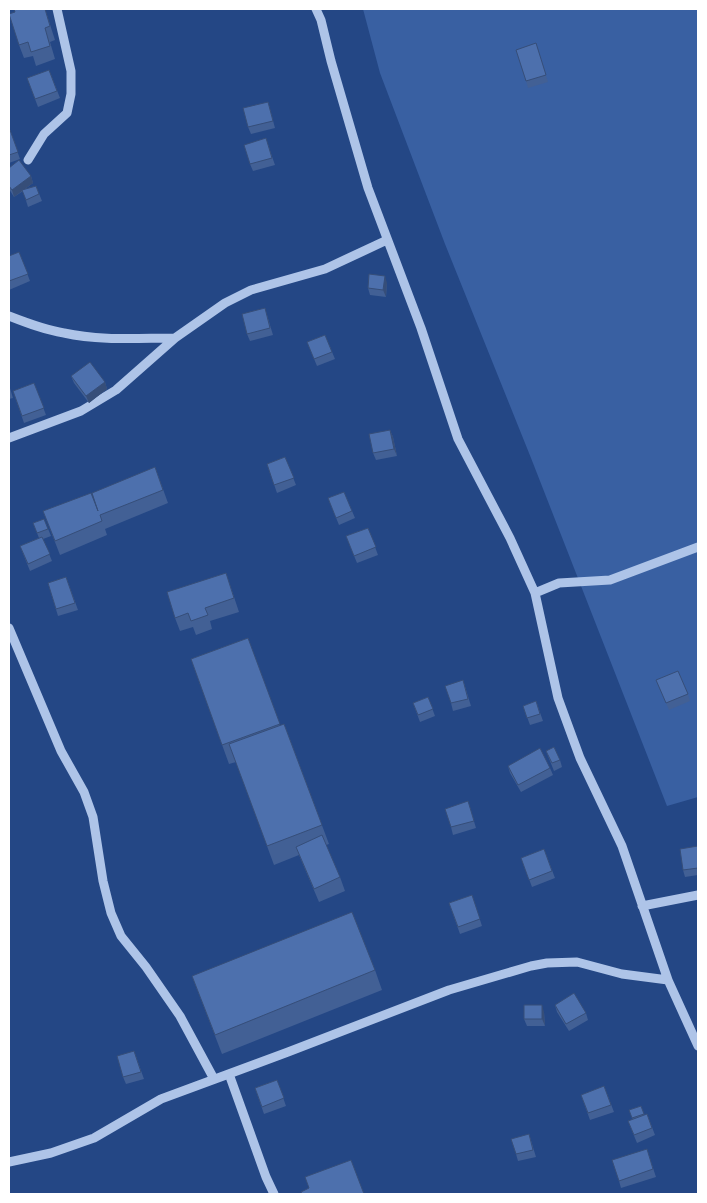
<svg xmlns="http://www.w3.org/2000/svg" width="707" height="1203" font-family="Signika,sans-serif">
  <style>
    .green { fill: #3960a2 }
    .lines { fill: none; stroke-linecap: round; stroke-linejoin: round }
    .minor { stroke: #aec4e8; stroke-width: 9 }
    .wall { fill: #426095 }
    .shaded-wall { fill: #364e79 }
    .building { fill: #4d70ad; stroke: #364e79 }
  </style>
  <rect width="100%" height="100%" fill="#244785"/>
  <!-- green -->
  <path class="green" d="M363 9H698V797L667 806 531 458 445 244 380 73Z"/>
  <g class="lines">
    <!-- minor -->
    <path class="minor" d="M316 9 321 20 331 61 368 188 421 328 458 439 510 538 535 593 558 698 580 758 622 846 668 980 698 1046
      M28 160 44 134 67 113 71 94V71L57 9
      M9 316C27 323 45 330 64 333 100 341 138 338 175 338
      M9 438 81 411 116 390 175 338 225 303 251 290 325 269 387 240
      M535 593 559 583 610 580 698 547
      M9 628 61 751 84 792 93 817 103 881 111 913 121 936 146 967 180 1016 214 1079
      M642 906 698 895
      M229 1074 266 1177 274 1194
      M9 1162 51 1153 94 1138 161 1099 288 1052 449 990 531 966 547 963 577 962 622 974 668 980"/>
  </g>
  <!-- wall -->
  <path class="wall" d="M45 9 55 40 50 42 55 59 36 66 33 56 24 58 19 45Z
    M536 43 548 82 528 88 526 81Z
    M49 70 60 98 38 107 27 78Z
    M268 102 275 128 251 134 248 127Z
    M10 130 20 159 9 163V131Z
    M268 145 275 165 253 171 250 164Z
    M9 168 31 176 33 183 25 189 36 186 42 201 28 207 23 191 14 197 9 189Z
    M19 252 30 281 9 290V256Z
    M387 283 386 297 370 295 368 288Z
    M267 315 273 335 250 341 247 334Z
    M325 335 335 359 317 366 307 342Z
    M71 376 105 382 107 389 89 403 74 383Z
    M34 383 46 415 24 423 13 391Z
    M9 385 13 398 9 399Z
    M390 430 393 437 397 456 376 460 373 453Z
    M285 457 296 485 277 493 267 464Z
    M155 467 168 503 105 529 107 535 60 555 43 511H98Z
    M344 492 355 518 339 525 328 498Z
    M44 519 51 536 43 539 52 561 30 571 20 546 39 538 33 523Z
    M368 528 378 555 357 563 346 536Z
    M226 573 239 612 210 621 212 629 196 635 193 627 180 631 175 618Z
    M66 577 78 610 58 616 48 583Z
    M248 638 280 726 284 724 329 844 326 845 340 877 345 891 319 902 299 855 274 865 236 762 229 764 191 659Z
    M463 680 471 706 453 711 451 703Z
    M656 680 688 694 690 701 669 710Z
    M428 697 435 716 420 722 413 703Z
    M536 701 543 721 530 725 523 706Z
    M546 751 560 760 562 767 554 771Z
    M508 766 550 768 553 775 521 792 510 773Z
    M470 808 476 828 453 835 451 827Z
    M698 846V875L685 877 683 870Z
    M544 849 555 878 532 887 521 858Z
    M472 895 482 926 460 934 449 903Z
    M375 970 382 990 222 1054 192 976Z
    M555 1005 586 1013 588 1020 569 1031 557 1012Z
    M544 1012 545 1026H527L524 1019Z
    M134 1051 144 1079 126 1084 123 1077Z
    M277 1080 286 1106 264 1114 255 1088Z
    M604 1086 614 1112 590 1120 581 1095Z
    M641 1106 644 1115 647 1114 655 1135 637 1143 628 1121 633 1120 629 1110Z
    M529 1134 536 1157 518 1161 516 1154Z
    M649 1156 656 1177 621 1188 619 1181Z"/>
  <!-- shaded-wall -->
  <path class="shaded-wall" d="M31 176 33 183 14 197 12 190Z
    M385 276 387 283 386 297 383 290Z
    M105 382 107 389 89 403 86 396Z
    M390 430 393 437 397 456 394 449Z
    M542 1005 544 1012 545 1026 542 1019Z"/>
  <!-- building -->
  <path class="building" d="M14 9H45L50 26 45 28 50 46 31 52 28 42 19 45 9 14 15 12Z
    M536 43 546 75 526 81 516 50Z
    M49 70 57 91 35 99 27 78Z
    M268 102 273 121 248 127 243 108Z
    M10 130 18 152 9 155V131Z
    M266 138 272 158 250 164 244 145Z
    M19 160 31 176 12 190 9 186V168Z
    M36 186 39 194 26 200 22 190Z
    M19 252 28 274 9 281V256Z
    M369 274 385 276 383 290 368 288Z
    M265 308 270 328 247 334 242 314Z
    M325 335 332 352 314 359 307 342Z
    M90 362 105 382 86 396 71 376Z
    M34 383 44 408 22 416 13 391Z
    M390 430 394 449 373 453 369 434Z
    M285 457 294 478 274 485 267 464Z
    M155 467 163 490 100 515 102 521 55 541 43 511 91 493 98 511 92 493Z
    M344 492 352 511 336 518 328 498Z
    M44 519 48 529 37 533 33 523Z
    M368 528 376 547 354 556 346 536Z
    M42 537 50 554 28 564 20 546Z
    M226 573 234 598 205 608 208 615 191 621 188 613 175 618 167 592Z
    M66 577 75 603 56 609 48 583Z
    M248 638 280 724 222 745 191 659Z
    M678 671 688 694 666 703 656 680Z
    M463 680 468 699 451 703 445 686Z
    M428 697 433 709 418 715 413 703Z
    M536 701 540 714 527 718 523 706Z
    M284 724 322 825 267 846 229 744Z
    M554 747 560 760 552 763 546 751Z
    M540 748 550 768 518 785 508 766Z
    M468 801 474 821 451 827 445 809Z
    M322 835 340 877 314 889 296 847Z
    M698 846V868L683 870 680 849Z
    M544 849 552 871 529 880 521 858Z
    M472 895 480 919 458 927 449 903Z
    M352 912 375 970 215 1035 192 976Z
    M574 993 586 1013 566 1024 555 1005Z
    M524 1005H542V1019H524Z
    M134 1051 141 1072 123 1077 117 1056Z
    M277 1080 284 1098 262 1107 255 1088Z
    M604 1086 611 1105 588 1113 581 1095Z
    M641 1106 644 1114 632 1118 629 1110Z
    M647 1114 652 1128 634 1135 628 1121Z
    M529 1134 533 1150 516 1154 511 1139Z
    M647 1149 653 1169 619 1181 612 1160Z
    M351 1160 364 1194H302L301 1192 309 1188 305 1177Z"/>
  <!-- border -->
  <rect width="707" height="1203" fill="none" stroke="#ffffff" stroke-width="20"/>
</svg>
